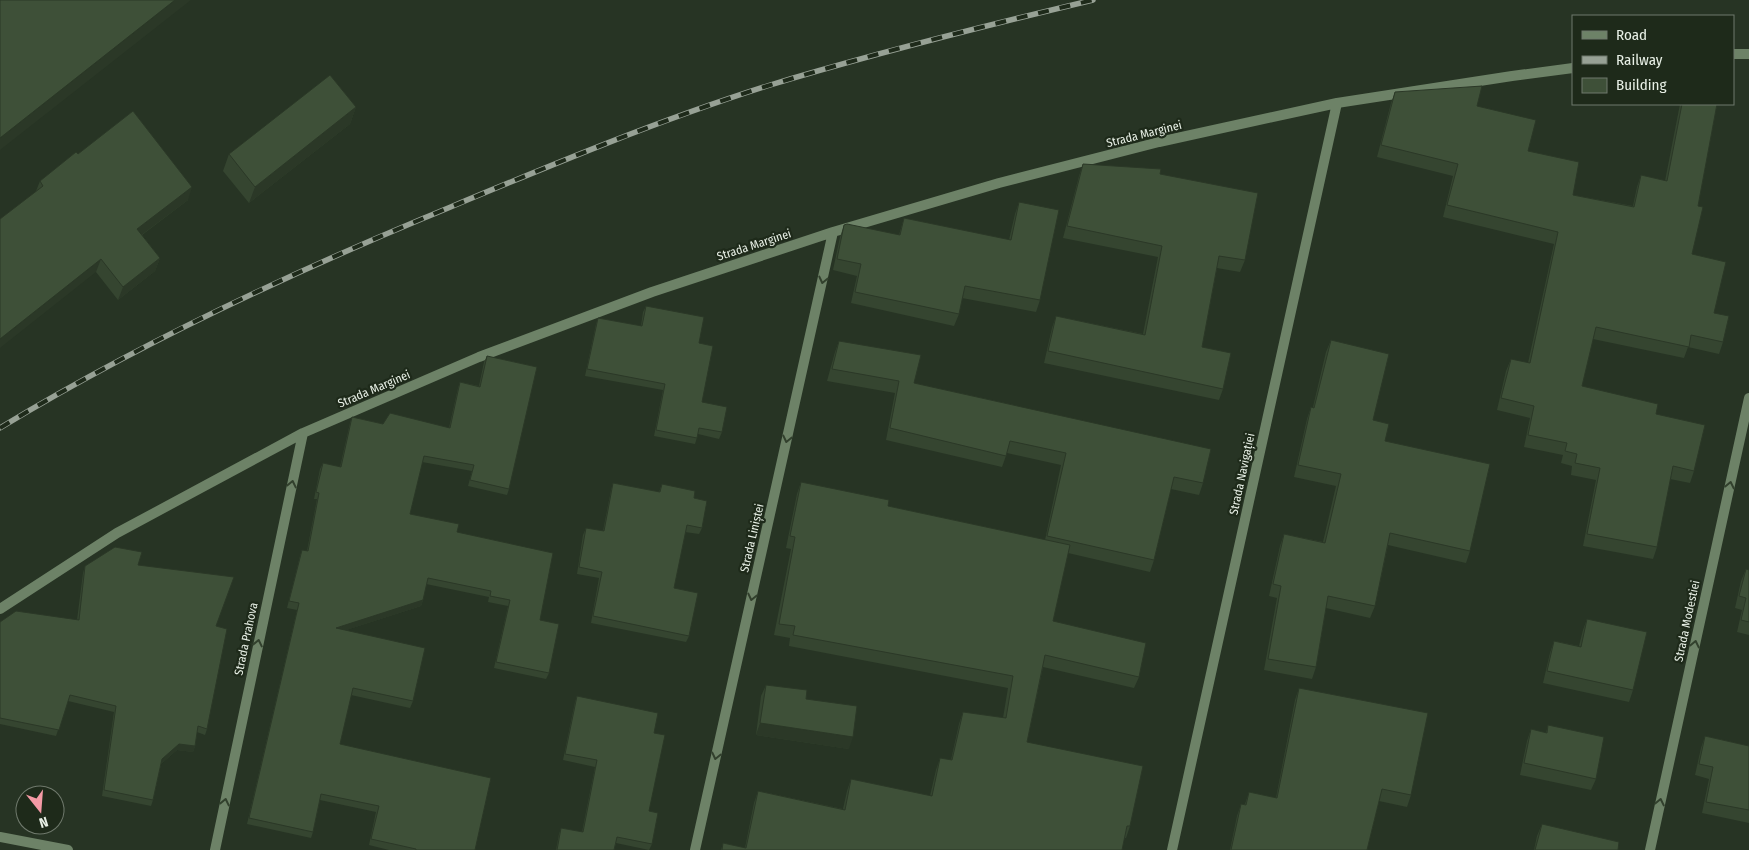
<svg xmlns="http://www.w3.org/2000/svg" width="1749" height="850" font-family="'Fira Sans Condensed',sans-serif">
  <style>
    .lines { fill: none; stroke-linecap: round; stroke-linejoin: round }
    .minor { stroke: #6d8267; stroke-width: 10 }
    .rail-casing { stroke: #97a195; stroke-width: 5.5 }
    .rail { stroke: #1e2a1a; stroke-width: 4; stroke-dasharray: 11; stroke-linecap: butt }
    .wall { fill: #354530 }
    .shaded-wall { fill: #2b3827 }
    .building { fill: #3e5038; stroke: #2b3827 }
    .oneway { stroke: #32402d }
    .labels { text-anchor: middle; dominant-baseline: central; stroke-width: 4.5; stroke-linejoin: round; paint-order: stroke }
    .street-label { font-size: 12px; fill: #e8f0e6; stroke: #1e2a1a }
  </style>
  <rect width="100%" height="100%" fill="#273424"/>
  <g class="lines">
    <!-- minor -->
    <path class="minor" d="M1733 54H1749
      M0 609 117 533 303 433 479 357 652 292 833 232 999 183 1159 142 1337 103 1512 76 1573 68
      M0 837 68 850
      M215 850 303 433
      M695 850 833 232
      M1172 850 1337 103
      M1650 850 1749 398"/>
    <defs>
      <path id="rail" d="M0 428C135 346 278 279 424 218 537 171 650 123 767 86 875 53 984 26 1093 0"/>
    </defs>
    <!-- rail casing -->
    <use href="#rail" class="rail-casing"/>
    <!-- rail -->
    <use href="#rail" class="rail"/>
  </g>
  <!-- wall -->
  <path class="wall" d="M1395 92 1477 106 1528 151 1573 195 1633 206 1637 187 1641 175 1665 181 1680 104H1717L1698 206 1692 254 1714 313 1723 342 1719 354 1688 347 1684 358 1593 339 1582 386 1656 414 1694 471 1690 483 1670 479 1657 547 1653 559 1583 546 1596 480 1571 475 1572 466 1561 463 1563 455 1524 447 1530 418 1497 410 1506 371 1511 359 1528 363 1554 244 1443 217 1453 176 1377 157 1391 103Z
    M356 107 350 124 249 203 223 171 229 154Z
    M78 154 188 200 142 235 160 258 155 271 118 300 96 272 36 191 40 181Z
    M1083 164 1160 174 1245 260 1240 272 1217 268 1202 347 1223 389 1219 400 1044 363 1052 328 1056 316 1143 334 1158 257 1063 238 1079 176Z
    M1019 202 1040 300 1036 312 962 298 959 314 954 326 851 303 857 276 833 270 840 237 844 225 899 235 904 218 1009 240 1015 214Z
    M646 306 699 343 702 402 722 432 719 439 698 434 695 444 654 436 663 390 585 376 596 324 598 318 641 326 643 312Z
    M1331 340 1373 420 1385 441 1470 551 1466 563 1388 545 1375 606 1370 618 1326 608 1316 667 1312 679 1264 670 1277 598 1269 596 1280 546 1284 534 1323 542 1336 486 1294 477 1307 419 1311 407H1313L1326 352Z
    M839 341 914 383 1203 483 1199 495 1171 489 1154 560 1150 572 1068 553 1053 621 1139 677 1134 688 1043 667 1027 742 1130 826 1126 838H1124L1122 850H721L723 843 745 848 754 803 758 791 843 809 847 791 851 779 930 796 936 770 940 758 951 760 959 724 963 712 1003 718 1008 688 789 646 790 638 774 635 791 549 786 548 797 494 801 482 888 506 1045 540 1061 465 1007 453 1002 467 886 440 895 393 827 381 835 352Z
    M487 356 509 489 507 495 468 486 472 471 422 462 410 514 457 532 540 620 549 673 546 679 494 668 508 606 488 602 489 597 426 584 423 600 421 606 346 630 413 701 410 708 351 695 340 744 475 850H389L369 845 376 812 320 800 313 832 311 838 247 824 297 610 287 608 300 556 302 550 307 551 317 499H314L320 469 323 463 340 467 350 423 352 417 383 424 449 428 458 388 460 382 479 386 484 362Z
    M613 483 659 492 662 484 694 498 702 528 699 534 685 532 674 588 689 636 686 642 591 623 599 578 577 574 583 535 586 528 603 531 611 490Z
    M138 565 216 626 207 729 205 735 197 732 195 746 193 752 177 750 161 764 153 800 151 806 102 796 114 712 68 701 56 736 0 724V622L77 620 83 573 85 566Z
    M1746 569 1749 570V635L1737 632 1742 610 1735 608 1741 581Z
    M1587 619 1633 690 1629 702 1543 683 1550 653 1554 641 1579 646 1583 630Z
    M766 685 806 699 849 749 756 735 761 696Z
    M1299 688 1411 795 1407 807 1379 801 1367 850H1230L1237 816 1241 804H1245L1249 792 1276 798 1295 700Z
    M577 696 654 733 649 811 652 844 649 850 616 843 614 850H556L559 834 561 828 582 832 595 767 563 760 575 702Z
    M1548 725 1596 779 1591 790 1520 775 1527 741 1531 729 1546 733Z
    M1705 736 1749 746V823L1702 813 1709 779 1695 775 1701 748Z
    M1542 824 1618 850H1534L1537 836Z"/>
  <!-- shaded-wall -->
  <path class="shaded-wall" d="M175 0H191L0 150V138Z
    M356 107 350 124 249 203 255 187Z
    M192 187 188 200 132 242 137 229Z
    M160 258 155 271 118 300 123 287Z
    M101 259 96 272 0 348V339Z
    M423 600 421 606 334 634 336 628Z
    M760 723 853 737 849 749 756 735Z
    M179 744 195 746 193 752 177 750 160 765 162 759Z"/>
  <!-- building -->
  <path class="building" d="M0 0H175L0 138Z
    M330 75 356 107 255 187 229 154Z
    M1482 86 1477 106 1536 120 1528 151 1579 162 1573 195 1634 207 1641 175 1667 181 1682 104H1717L1698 206 1703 207 1692 254 1726 262 1714 313 1729 316 1723 342 1691 335 1689 347 1596 327 1582 386 1658 404 1656 414 1705 425 1694 471 1673 466 1657 547 1587 534 1600 468 1575 463 1577 454 1565 451 1567 443 1528 435 1534 406 1501 398 1511 359 1530 363 1558 232 1447 205 1458 164 1381 145 1395 92Z
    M133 111 192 187 137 229 160 258 123 287 101 259 0 339V219L43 186 40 181 76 152 78 154Z
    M1083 164 1161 169 1160 174 1258 193 1245 260 1219 256 1202 347 1231 353 1223 389 1048 351 1056 316 1145 335 1162 246 1067 226Z
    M1019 202 1059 210 1040 300 965 286 959 314 855 292 861 264 837 259 844 225 847 224 900 235 904 218 1011 240Z
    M646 306 704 317 699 343 713 346 702 402 727 407 722 432 699 428 697 438 656 430 665 384 587 369 598 318 642 326Z
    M1331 340 1389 354 1373 420 1389 424 1385 441 1490 464 1470 551 1390 533 1375 606 1328 596 1316 667 1268 659 1281 586 1273 584 1284 534 1325 543 1341 474 1298 465 1311 407 1314 408Z
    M839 341 921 355 914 383 1211 449 1203 483 1174 477 1154 560 1047 536 1066 453 1010 441 1006 456 890 428 899 381 832 369Z
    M487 356 537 367 509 489 470 480 474 465 424 456 410 514 459 524 457 532 553 553 540 620 559 624 549 673 496 662 510 600 490 596 491 591 428 578 423 600 336 628 425 648 413 701 353 688 340 744 491 778 475 850H416V849L371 839 379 806 321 794 313 832 249 818 299 603 289 601 302 550 308 551 319 493 316 492 323 463 341 467 352 417 383 424 390 413 450 428 460 382 480 387Z
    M801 482 889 500 888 506 1070 545 1053 621 1146 643 1139 677 1045 655 1027 742 1143 766 1130 826H1127L1122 850H722L723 843 746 848 758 791 845 810 851 779 932 796 940 758 952 760 963 712 1006 718 1013 676 793 635 795 626 779 624 795 537 790 536Z
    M613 483 660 492 662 484 695 491 694 498 707 501 702 528 687 525 674 588 698 593 689 636 593 616 602 572 579 567 586 528 604 531Z
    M115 547 142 552 138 565 234 577 216 626 227 629 207 729 198 726 195 746 179 744 162 759 153 800 104 790 116 706 70 695 59 730 0 718V622L16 611 79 620 85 566Z
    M1746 569 1749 570V622L1741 620 1746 598 1739 596Z
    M1587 619 1647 632 1633 690 1547 671 1554 641 1581 647Z
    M766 685 807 690 806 699 857 706 853 737 760 723Z
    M1299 688 1428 713 1411 795 1382 789 1367 850H1231L1241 804 1246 805 1249 792 1277 798Z
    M577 696 658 713 654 733 665 735 649 811 658 813 652 844 617 837 614 850H557L561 828 583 832 597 760 565 754Z
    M1548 725 1604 737 1596 779 1524 763 1531 729 1547 733Z
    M1705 736 1749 746V810L1706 802 1713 767 1699 764Z
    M1542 824 1619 842 1618 850H1535Z"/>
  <!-- one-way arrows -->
  <defs><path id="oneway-chevron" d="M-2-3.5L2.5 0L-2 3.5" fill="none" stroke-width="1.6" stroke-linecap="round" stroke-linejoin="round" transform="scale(1.25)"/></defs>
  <g class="oneway">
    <use href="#oneway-chevron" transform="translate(823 280) rotate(103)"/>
    <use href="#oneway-chevron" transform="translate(787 439) rotate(103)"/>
    <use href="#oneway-chevron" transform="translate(292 484) rotate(-78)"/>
    <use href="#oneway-chevron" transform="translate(1730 485) rotate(-78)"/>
    <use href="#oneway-chevron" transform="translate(752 597) rotate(103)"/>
    <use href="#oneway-chevron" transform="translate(258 643) rotate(-78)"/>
    <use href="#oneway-chevron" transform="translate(1695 644) rotate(-78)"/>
    <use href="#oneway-chevron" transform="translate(716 756) rotate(103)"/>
    <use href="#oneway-chevron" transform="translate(225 802) rotate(-78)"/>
    <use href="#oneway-chevron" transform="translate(1660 802) rotate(-78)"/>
  </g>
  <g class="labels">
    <!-- street labels -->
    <g class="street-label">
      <text transform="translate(1144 134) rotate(-14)">Strada Marginei</text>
      <text transform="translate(754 245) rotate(-18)">Strada Marginei</text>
      <text transform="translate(374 389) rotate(-23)">Strada Marginei</text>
      <text transform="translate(1242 474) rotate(-78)">Strada Navigației</text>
      <text transform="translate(752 538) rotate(-77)">Strada Liniștei</text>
      <text transform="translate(1687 621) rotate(-78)">Strada Modestiei</text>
      <text transform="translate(246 639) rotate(-78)">Strada Prahova</text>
    </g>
  </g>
  <!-- legend -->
  <rect x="1572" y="15" width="162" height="90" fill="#1e2a1a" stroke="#6f796c"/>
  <rect x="1582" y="31" width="25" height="8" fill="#6d8267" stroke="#6f796c"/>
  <text x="1616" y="40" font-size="15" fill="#e8f0e6">Road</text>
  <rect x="1582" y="56" width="25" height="8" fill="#97a195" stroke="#6f796c"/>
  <text x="1616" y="65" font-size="15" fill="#e8f0e6">Railway</text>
  <rect x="1582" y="78" width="25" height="15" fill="#3e5038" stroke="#6f796c"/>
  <text x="1616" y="90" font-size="15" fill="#e8f0e6">Building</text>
  <!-- north arrow -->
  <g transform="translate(40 810) rotate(163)"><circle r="24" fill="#1e2a1a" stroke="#6f796c"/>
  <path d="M0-4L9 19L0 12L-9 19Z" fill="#f49aa5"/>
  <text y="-8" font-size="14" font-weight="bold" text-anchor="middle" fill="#e8f0e6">N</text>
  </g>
</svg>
